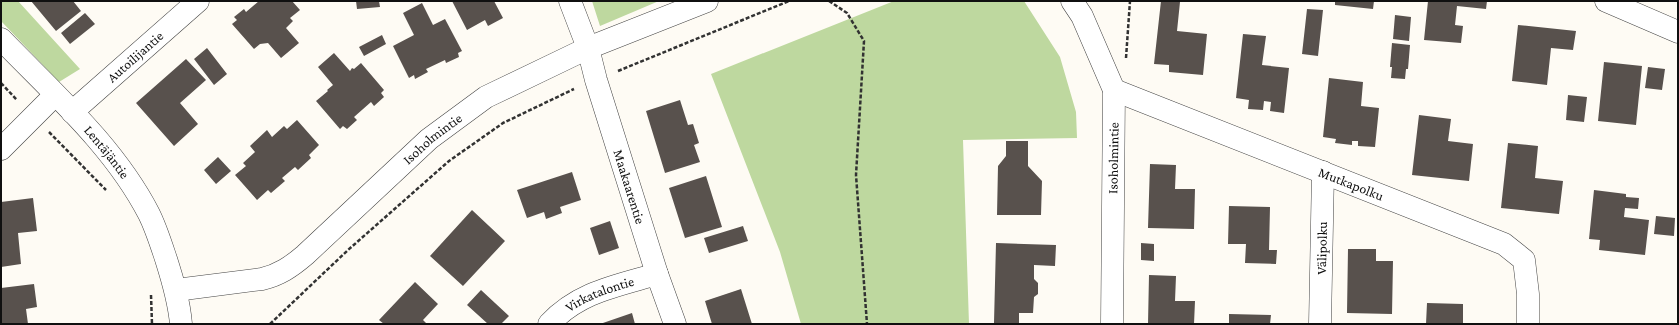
<svg xmlns="http://www.w3.org/2000/svg" width="1679" height="325" font-family="'Crimson Pro',serif">
  <style>
    .forest { fill: #bed89f }
    .building { fill: #58514d }
    .lines { fill: none; stroke-linecap: round; stroke-linejoin: round }
    .minor-casing { stroke: #434343; stroke-width: 23 }
    .path { stroke: #323232; stroke-width: 2.5; stroke-dasharray: 4 2; stroke-linecap: butt }
    .minor { stroke: #fff; stroke-width: 22 }
    .labels { text-anchor: middle; dominant-baseline: central; stroke-width: 4; stroke-linejoin: round; paint-order: stroke }
    .street-label { font-size: 14px; fill: #101010; stroke: #fff }
  </style>
  <rect width="100%" height="100%" fill="#fefbf4"/>
  <!-- forest -->
  <path class="forest" d="M1 1H18L80 69 59 82 1 21Z
    M592 1H659L600 26Z
    M894 1H1024L1060 57 1076 112 1077 138 963 140 969 324H801L780 252 711 74Z"/>
  <!-- building -->
  <path class="building" d="M31 1H73L81 11 56 31Z
    M259 1H292L300 10 290 18 293 21 286 28 299 43 281 58 268 43 260 44 254 49 232 24 237 20 234 17 244 9 246 12Z
    M356 1H379L380 7 357 9Z
    M452 1H494L503 18 488 26 485 20 467 30Z
    M1161 1 1180 2 1177 31 1207 34 1203 75 1169 72V65L1154 64Z
    M1335 1H1374L1373 9 1335 5Z
    M1428 1H1487L1486 9 1457 6 1455 25 1463 26 1461 43 1424 40Z
    M422 3 433 25 445 19 462 51 458 53 459 57 446 63 445 60 426 69 428 72 415 79 414 75 409 78 393 46 414 35 403 13Z
    M1307 9 1323 10 1318 56 1302 54Z
    M85 13 95 24 70 44 61 33Z
    M1395 15 1411 17 1409 41 1393 39Z
    M1518 25 1576 31 1573 50 1551 48 1547 85 1512 81Z
    M1243 34 1266 36 1262 65 1289 68 1284 113 1270 111 1271 102 1264 101 1263 110 1248 109 1249 100 1236 98Z
    M382 35 386 44 364 56 359 47Z
    M1392 43 1410 45 1408 69H1406L1405 79 1391 78 1392 67H1390Z
    M207 48 227 74 214 85 194 59Z
    M334 53 350 71 352 68 354 69 361 63 384 90 381 93 384 97 374 106 371 102 354 117 357 120 347 129 343 126 340 129 316 101 328 91 327 90 333 85 318 67Z
    M186 59 206 80 180 103 198 124 174 146 136 103Z
    M1604 62 1642 66 1636 125 1598 121Z
    M1648 67 1665 69 1662 90 1645 88Z
    M1329 78 1363 82 1361 106 1379 108 1375 147 1358 146V141H1352V145L1335 143 1336 139 1323 137Z
    M1568 95 1587 97 1584 122 1566 120Z
    M680 100 688 125 693 124 699 143 694 145 700 162 665 173 646 111Z
    M1419 115 1451 119 1448 141 1473 144 1469 181 1412 175Z
    M297 120 319 145 309 155 311 158 298 170 295 167 282 178 285 181 271 193 268 190 257 200 235 175 246 166 243 163 255 152 250 146 267 130 272 137 284 126 287 129Z
    M1006 141H1028V166L1042 181 1041 215H997L998 166 1006 156Z
    M1508 143 1538 146 1535 178 1563 181 1559 214 1501 208Z
    M218 157 231 171 216 184 204 170Z
    M1150 164 1176 165 1175 189H1195L1194 229 1148 228Z
    M572 172 581 200 560 207 562 213 546 219 544 212 527 218 517 190Z
    M706 176 722 227 685 238 669 188Z
    M1594 190 1626 194V197L1639 198 1638 209 1625 208 1624 217 1649 220 1645 255 1599 250 1600 240 1589 239Z
    M33 198 37 231 18 233 21 264 1 267V202Z
    M1229 206 1270 207 1269 250H1277L1276 264 1245 263 1246 244H1228Z
    M472 210 505 241 463 286 430 256Z
    M1656 216 1675 218 1674 236 1654 234Z
    M610 221 619 248 599 255 590 228Z
    M743 226 748 241 709 253 704 238Z
    M996 243 1056 245 1055 266 1034 265V279L1038 283V294L1034 297 1033 313H1019V324L994 323Z
    M1141 243 1154 244V261L1141 260Z
    M1348 249H1376V261H1393L1392 314 1347 313Z
    M1149 275 1176 276 1175 301H1195L1194 324H1148Z
    M415 282 438 304 423 320 427 324H384L379 320Z
    M34 284 37 307 26 309 28 324H1V288Z
    M741 289 752 324H712L705 301Z
    M481 290 509 316 501 324H488L467 305Z
    M1427 303 1463 304V324H1426Z
    M632 313 635 324H600Z
    M1229 314 1271 315 1270 324H1229Z"/>
  <g class="lines">
    <defs>
      <g id="minor">
        <path id="s1" d="M570 1 588 48 596 80 657 274 675 324"/>
        <path d="M1072 1 1082 16 1114 90 1112 324"/>
        <path d="M1606 1 1678 32"/>
        <path id="s2" d="M1 39C53 93 114 146 149 214 156 228 161 244 166 259 173 281 179 301 181 324"/>
        <path id="s3" d="M1114 90 1504 244 1524 260 1528 294V324"/>
        <path id="s4" d="M72 112 198 1"/>
        <path d="M1 149 55 95"/>
        <path id="s5" d="M176 290 262 279C279 275 291 267 305 255L429 139 486 97 588 48 707 1"/>
        <path id="s6" d="M549 324C579 292 616 286 657 274"/>
        <path id="s7" d="M1320 324 1323 172"/>
      </g>
    </defs>
    <!-- minor casing -->
    <use href="#minor" class="minor-casing"/>
    <!-- path -->
    <path class="path" d="M829 1 847 13 864 41 856 175 867 324
      M1126 58 1130 1
      M618 71 789 1
      M1 83 17 100
      M49 132 106 190
      M151 295 152 324
      M270 324 348 250 449 161 503 123 574 89"/>
    <!-- minor -->
    <use href="#minor" class="minor"/>
  </g>
  <g class="labels">
    <!-- street labels -->
    <g class="street-label">
      <text stroke="none"><textPath href="#s4" startOffset="84">Autoilijantie</textPath></text>
      <text stroke="none"><textPath href="#s5" startOffset="309">Isoholmintie</textPath></text>
      <text stroke="none"><textPath href="#s2" startOffset="155">Lentäjäntie</textPath></text>
      <text transform="translate(1113 158) rotate(-89)">Isoholmintie</text>
      <text stroke="none"><textPath href="#s3" startOffset="255">Mutkapolku</textPath></text>
      <text stroke="none"><textPath href="#s1" startOffset="195">Maakaarentie</textPath></text>
      <text stroke="none"><textPath href="#s7" startOffset="76">Välipolku</textPath></text>
      <text stroke="none"><textPath href="#s6" startOffset="60">Virkatalontie</textPath></text>
    </g>
  </g>
  <!-- border -->
  <rect width="1679" height="325" fill="none" stroke="#101010" stroke-width="4"/>
</svg>
